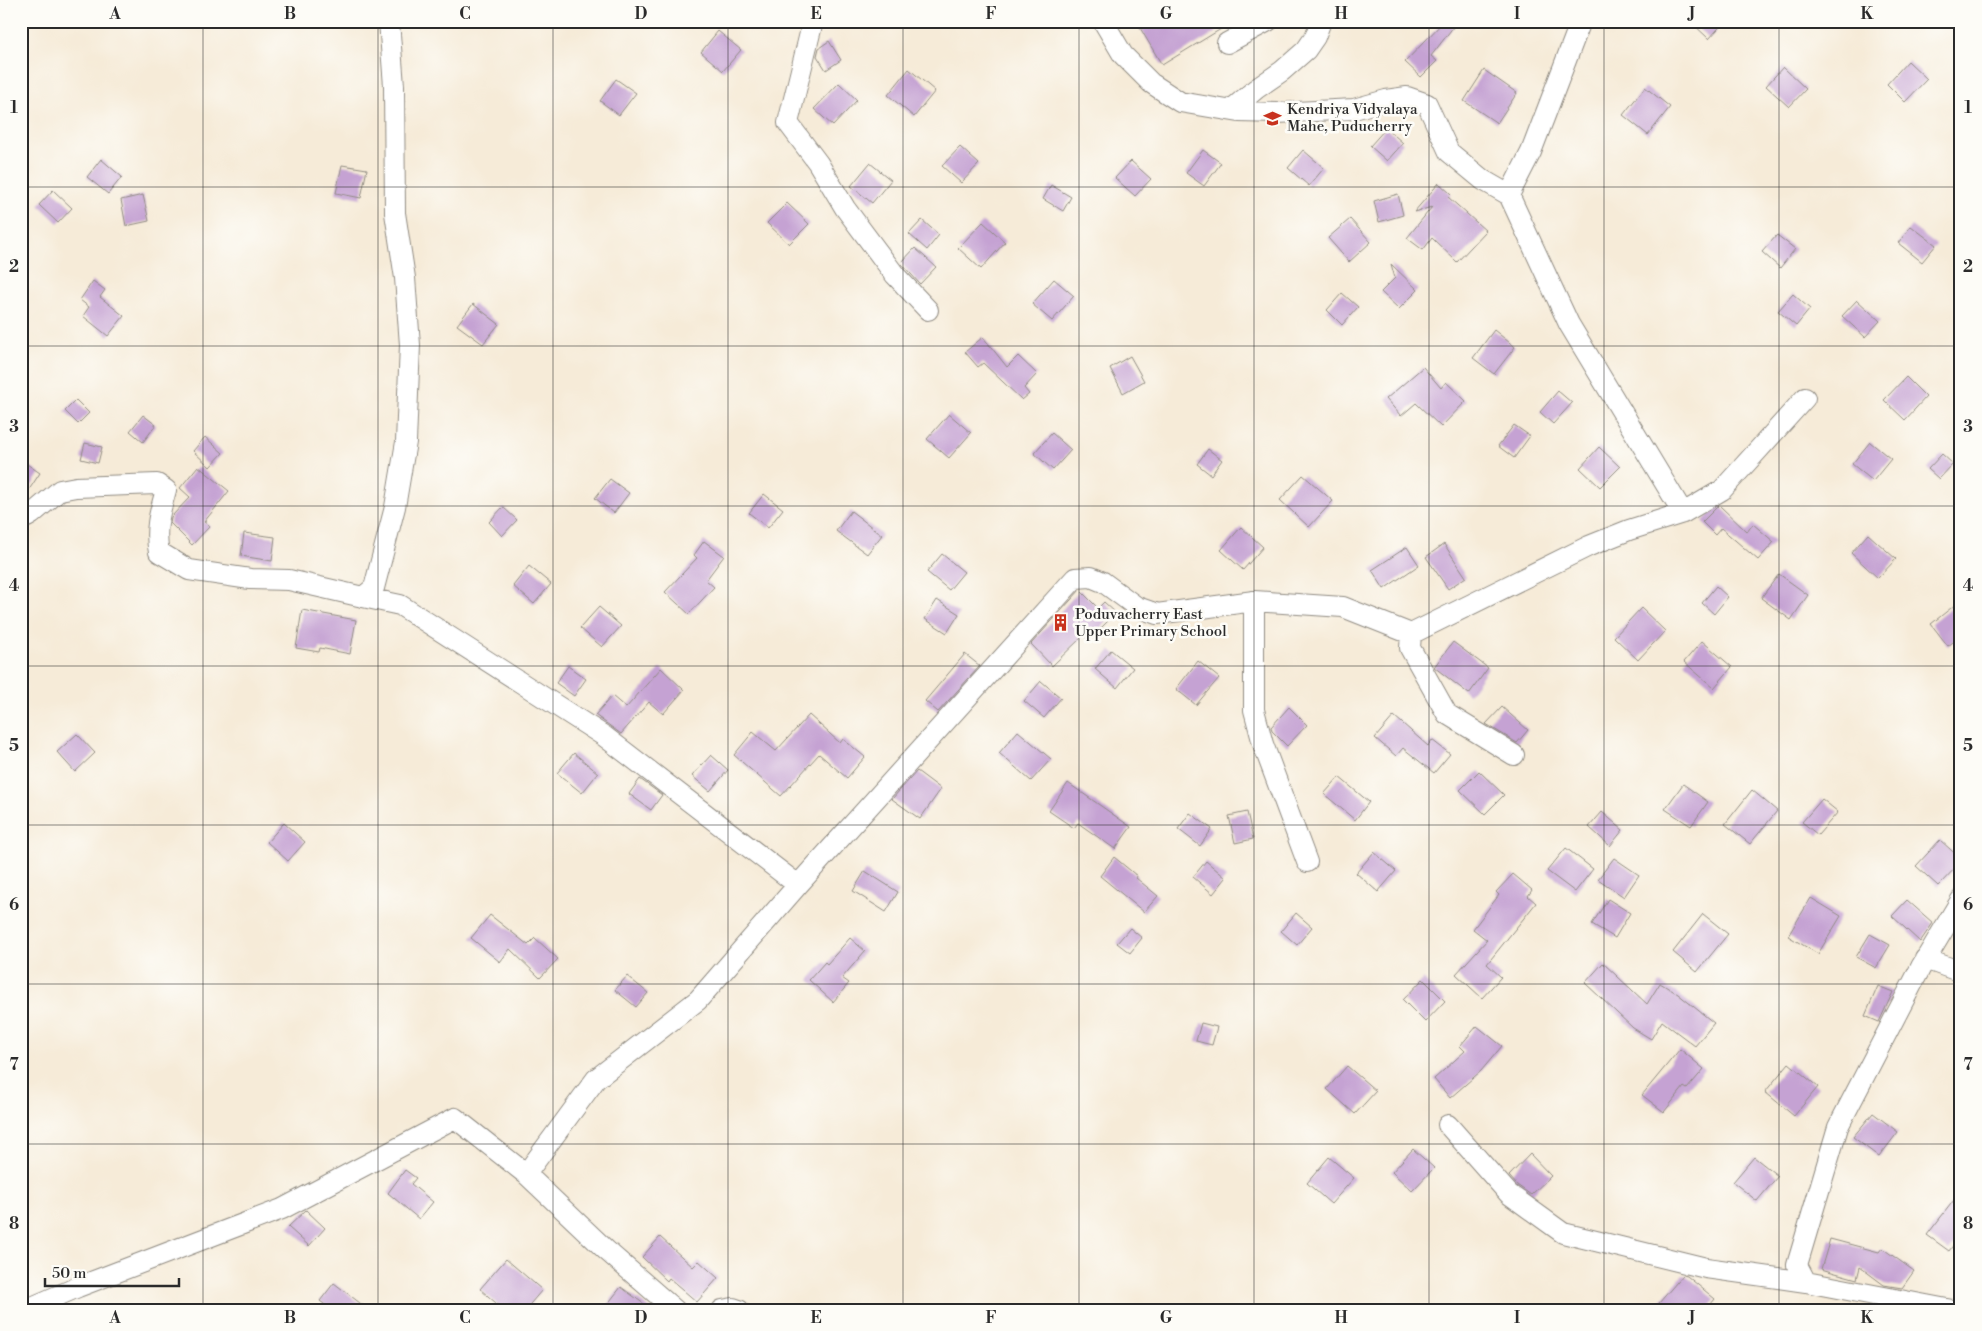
<svg xmlns="http://www.w3.org/2000/svg" width="1982" height="1331" font-family="'Libre Bodoni',serif">
  <style>
    .building { fill: #c5a2d3 }
    .lines { fill: none; stroke-linecap: round; stroke-linejoin: round }
    .minor-casing { stroke: #908b82; stroke-width: 22 }
    .minor { stroke: #fff; stroke-width: 20 }
    .grid { fill: none; stroke: #2b2b2b; stroke-width: 1; stroke-opacity: 0.55 }
    .labels { text-anchor: middle; dominant-baseline: central; stroke-width: 5; stroke-linejoin: round; paint-order: stroke }
    .poi-label { font-size: 15px; fill: #2b2b2b; stroke: #fdfcf7; text-anchor: start }
    .neatline { fill: none; stroke: #2b2b2b; stroke-width: 2 }
    .grid-label { font-size: 16px; text-anchor: middle; font-weight: bold; fill: #2b2b2b }
  </style>
  <rect width="100%" height="100%" fill="#fdfcf7"/>
  <filter id="ink" filterUnits="userSpaceOnUse"><feTurbulence type="fractalNoise" baseFrequency=".02" numOctaves="2"/><feDisplacementMap in="SourceGraphic" scale="10" xChannelSelector="R" yChannelSelector="G"/><feConvolveMatrix kernelMatrix="1 2 1 2 8 2 1 2 1" color-interpolation-filters="sRGB"/></filter>
  <filter id="wash" filterUnits="userSpaceOnUse"><feTurbulence type="fractalNoise" baseFrequency=".0096" numOctaves="4" result="noise"/><feDisplacementMap in="SourceGraphic" scale="20" xChannelSelector="R" yChannelSelector="G"/><feGaussianBlur stdDeviation="1.12" result="paint"/><feColorMatrix in="noise" values="0 0 0 0 0 0 0 0 0 0 0 0 0 0 0 0 0 1.4 0 .05"/><feComposite in="paint" operator="in"/></filter>
  <g filter="url(#wash)">
    <rect width="100%" height="100%" fill="#f6ebd8"/>
    <g id="blocks">
      <!-- building -->
      <path class="building" d="M1136 21H1234L1162 65Z
        M1444 21 1457 22 1431 56 1437 61 1421 77 1405 62Z
        M1690 21H1725L1709 39Z
        M718 31 741 50 723 71 701 52Z
        M829 41 841 60 826 70 817 56 819 48Z
        M1908 61 1927 79 1905 102 1887 84Z
        M1783 67 1806 89 1789 107 1766 86Z
        M909 69 935 91 914 117 888 95Z
        M1484 70 1517 93 1497 123 1464 101Z
        M616 79 636 93 619 115 600 101Z
        M839 83 857 100 833 126 814 109Z
        M1645 87 1670 107 1648 135 1623 115Z
        M1386 128 1403 143 1387 161 1370 146Z
        M960 147 979 164 961 183 942 166Z
        M1203 150 1221 163 1204 186 1186 173Z
        M1303 150 1324 168 1309 186 1288 168Z
        M101 159 122 177 108 194 87 177Z
        M1131 161 1151 179 1135 196 1115 178Z
        M870 163 891 180 872 203 851 186Z
        M342 165 367 169 361 198 336 193Z
        M1439 183 1451 194 1448 197 1486 231 1457 262 1432 238 1423 250 1407 238 1432 207 1414 212Z
        M1051 185 1071 197 1063 211 1043 199Z
        M53 190 72 208 58 223 39 205Z
        M1398 194 1403 215 1379 222 1374 201Z
        M143 195 149 221 126 226 121 200Z
        M787 203 809 224 789 244 767 223Z
        M1350 219 1371 242 1349 262 1328 238Z
        M922 220 939 235 927 250 909 234Z
        M983 222 1005 242 981 269 958 248Z
        M1911 226 1936 245 1922 262 1898 243Z
        M1777 235 1795 249 1780 268 1762 252Z
        M915 248 936 267 920 284 901 263Z
        M1391 264 1418 290 1399 309 1381 292 1395 278Z
        M1054 279 1074 296 1052 321 1032 304Z
        M93 281 105 290 100 297 124 316 108 336 83 316 89 307 80 300Z
        M1342 293 1358 307 1342 325 1327 310Z
        M1793 294 1810 309 1796 326 1778 311Z
        M1857 300 1880 321 1865 337 1842 316Z
        M473 304 499 324 483 344 457 325Z
        M1494 330 1515 347 1494 374 1473 358Z
        M983 337 1007 367 1018 356 1037 374 1024 388 1029 394 1022 400 983 363 978 367 965 352Z
        M1130 356 1144 381 1123 393 1110 368Z
        M1423 367 1441 388 1446 382 1466 401 1441 427 1416 403 1401 416 1386 399Z
        M1906 377 1926 397 1905 420 1884 400Z
        M1558 391 1572 403 1553 424 1540 412Z
        M76 400 89 413 78 424 65 411Z
        M949 414 971 433 949 458 927 439Z
        M143 415 156 425 143 442 130 431Z
        M1514 425 1530 436 1514 458 1498 446Z
        M1052 433 1071 450 1053 470 1034 453Z
        M205 437 223 453 210 467 193 451Z
        M1870 442 1891 459 1873 481 1852 464Z
        M85 443 102 447 98 463 81 459Z
        M1599 447 1620 467 1600 487 1580 468Z
        M1208 449 1222 460 1211 475 1197 464Z
        M1942 454 1953 464 1939 479 1928 469Z
        M21 460 40 473 21 502Z
        M198 466 229 491 204 522 210 526 192 545 170 523 171 517 190 497 180 488Z
        M1303 475 1333 501 1309 527 1280 500Z
        M610 479 629 493 614 513 595 498Z
        M764 494 783 509 768 528 749 513Z
        M1719 505 1747 532 1753 524 1774 542 1758 560 1721 528 1715 535 1702 522Z
        M503 507 517 520 502 536 489 522Z
        M851 511 882 535 867 554 836 531Z
        M1241 527 1263 547 1243 570 1221 550Z
        M244 533 275 537 272 561 241 556Z
        M1868 534 1896 559 1878 578 1851 553Z
        M704 541 724 556 706 580 714 587 689 614 665 592 697 558 694 555Z
        M1444 544 1466 577 1448 589 1426 557Z
        M1407 547 1419 565 1384 589 1372 570Z
        M942 554 964 572 949 590 927 572Z
        M529 566 551 584 534 604 513 586Z
        M1779 574 1808 595 1791 620 1761 598Z
        M1716 586 1728 597 1714 614 1702 603Z
        M1080 590 1098 608 1104 602 1116 613 1089 640 1084 635 1052 666 1031 644Z
        M937 600 959 614 947 633 925 619Z
        M1961 600V636L1948 646 1931 624Z
        M599 607 621 626 602 647 580 628Z
        M1641 608 1665 631 1638 660 1614 637Z
        M302 610 356 620 350 654 320 648 319 652 296 648Z
        M1702 641 1732 667 1714 688 1684 662Z
        M1453 642 1488 668 1469 694 1434 667Z
        M1111 650 1133 668 1117 688 1095 669Z
        M965 654 980 666 938 712 925 701Z
        M1198 661 1219 678 1196 705 1176 689Z
        M568 666 586 679 574 696 556 683Z
        M661 668 684 690 663 714 649 702 621 734 595 715 612 696 626 708Z
        M1041 681 1061 698 1044 718 1024 701Z
        M1289 707 1307 725 1287 746 1272 731 1271 727Z
        M1502 707 1528 730 1517 743 1486 724Z
        M809 715 840 743 843 739 865 757 847 778 819 754 781 796 734 755 753 732 776 751Z
        M1394 716 1428 746 1432 740 1450 754 1434 773 1403 748 1396 756 1375 738Z
        M1018 731 1051 759 1031 781 999 753Z
        M77 734 95 753 75 772 57 752Z
        M574 753 598 773 582 793 557 773Z
        M711 755 728 770 710 791 692 776Z
        M917 771 941 789 920 819 892 799Z
        M1479 771 1504 795 1485 814 1460 790Z
        M1339 777 1369 802 1355 820 1324 794Z
        M640 779 662 795 651 810 629 794Z
        M1068 783 1131 827 1115 849 1078 823 1074 828 1049 811Z
        M1683 784 1708 802 1691 826 1665 809Z
        M1752 790 1777 811 1750 844 1725 824Z
        M1822 799 1838 812 1818 835 1802 822Z
        M1247 812 1253 839 1235 843 1229 816Z
        M1602 812 1623 830 1610 846 1589 827Z
        M1190 813 1212 829 1200 846 1178 829Z
        M284 823 305 842 288 861 267 842Z
        M1940 840 1961 859V862L1938 886 1916 866Z
        M1566 848 1593 869 1575 892 1547 871Z
        M1374 852 1396 871 1378 892 1356 873Z
        M1114 857 1137 876 1136 878 1158 896 1144 912 1100 876Z
        M1614 858 1639 875 1624 897 1598 879Z
        M1206 861 1226 878 1213 894 1193 877Z
        M865 871 898 892 886 912 853 891Z
        M1513 874 1532 890 1528 896 1536 903 1487 964 1501 977 1482 998 1456 974 1487 940 1473 929 1499 895 1496 892Z
        M1811 898 1841 916 1818 954 1788 936Z
        M1608 899 1630 913 1615 938 1592 924Z
        M1907 900 1933 923 1920 942 1892 916Z
        M1296 913 1312 927 1297 945 1281 931Z
        M1703 914 1728 934 1697 972 1673 952Z
        M490 915 528 945 535 938 558 959 540 978 510 949 500 962 471 938Z
        M1130 928 1142 938 1130 953 1117 943Z
        M1870 934 1890 945 1876 968 1856 957Z
        M850 938 865 951 842 978 849 983 833 1002 809 980 825 962 827 964Z
        M1603 963 1647 1004 1660 983 1678 994 1714 1023 1695 1046 1662 1021 1651 1039 1633 1028 1585 983Z
        M627 976 648 993 636 1007 615 990Z
        M1423 979 1445 1001 1425 1022 1403 1000Z
        M1878 986 1893 992 1879 1022 1865 1016Z
        M1201 1023 1217 1027 1212 1045 1196 1041Z
        M1477 1026 1502 1046 1481 1071 1450 1098 1434 1079 1465 1051 1460 1046Z
        M1680 1049 1704 1069 1687 1089 1684 1087 1664 1112 1642 1095Z
        M1789 1063 1818 1087 1794 1116 1765 1092Z
        M1347 1066 1376 1091 1355 1114 1327 1089Z
        M1873 1113 1898 1132 1879 1157 1853 1137Z
        M1413 1149 1434 1168 1412 1191 1392 1172Z
        M1530 1154 1551 1176 1531 1195 1517 1185 1509 1176Z
        M1329 1157 1354 1178 1331 1204 1307 1183Z
        M1754 1157 1778 1176 1757 1201 1733 1182Z
        M405 1170 416 1178 411 1184 433 1202 419 1219 388 1193Z
        M1961 1191V1235L1949 1251 1927 1235Z
        M306 1210 325 1228 309 1246 288 1227Z
        M660 1237 693 1267 699 1261 718 1278 697 1302 669 1278 667 1281 642 1257Z
        M1830 1239 1879 1252 1882 1248 1914 1271 1902 1288 1884 1285 1860 1267 1857 1279 1821 1269Z
        M506 1259 542 1290 525 1310H504L480 1289Z
        M1683 1275 1687 1276 1715 1299 1706 1310H1668L1659 1303Z
        M334 1283 369 1310H332L320 1301Z
        M621 1287 652 1310H603Z"/>
    </g>
  </g>
  <g filter="url(#ink)">
    <use href="#blocks" fill-opacity="0" stroke="#908b82" stroke-width="1"/>
    <g class="lines">
      <defs>
        <path id="minor" d="M813 21 788 123 818 163 845 208 895 275 928 310
          M1103 21 1123 55 1151 83 1180 102 1239 112 1277 113 1354 109 1386 100 1407 97 1427 104 1449 152 1483 180 1509 195 1569 324 1683 513
          M1227 43 1268 21
          M1231 110 1256 89 1282 71 1306 50 1315 37 1321 21
          M1509 195 1531 152 1581 21
          M21 516 27 517 32 514 60 490 76 487 157 484 166 490C160 511 154 530 159 552L189 570 250 579 289 580 363 597 374 588 395 507 406 442 410 345 405 278 395 213 394 86 389 21
          M363 597 400 605 604 736 798 885
          M1254 601V710L1263 744 1307 862
          M1411 634 1410 648 1447 714 1514 755
          M1925 959 1961 972
          M1448 1125 1509 1194 1563 1233 1706 1268 1806 1282
          M526 1174 596 1079 698 1000 798 885 1075 578 1091 577 1103 582 1137 607 1157 614 1254 601 1343 607 1411 634 1589 546 1629 530 1683 513 1722 490 1805 398
          M25 1310 78 1287 282 1209 455 1118 526 1174 606 1250 675 1310
          M722 1310 733 1308 739 1310
          M1952 1310 1806 1282 1797 1265 1838 1127 1921 967 1961 900"/>
      </defs>
      <!-- minor casing -->
      <use href="#minor" class="minor-casing"/>
      <!-- minor -->
      <use href="#minor" class="minor"/>
    </g>
  </g>
  <!-- grid -->
  <path class="grid" d="M203 21V1310M378 21V1310M553 21V1310M728 21V1310M903 21V1310M1079 21V1310M1254 21V1310M1429 21V1310M1604 21V1310M1779 21V1310M21 187H1961M21 346H1961M21 506H1961M21 666H1961M21 825H1961M21 984H1961M21 1144H1961"/>
  <!-- icons -->
  <defs>
    <symbol id="school-bare" viewBox="-9 -9 18 18"><path d="M0-5L7-2L0 1L-7-2ZM-4 1L0 2.5L4 1V4Q0 6-4 4Z" fill="#c8321e" stroke="#fdfcf7" stroke-width="2.5" paint-order="stroke"/></symbol>
    <symbol id="building-bare" viewBox="-9 -9 18 18"><path d="M-4-6H4V6H1V3H-1V6H-4ZM-2.5-4.3h1.7v1.8h-1.7ZM.8-4.3h1.7v1.8H.8ZM-2.5-1h1.7V.8h-1.7ZM.8-1h1.7V.8H.8Z" fill="#c8321e" stroke="#fdfcf7" stroke-width="2.5" paint-order="stroke"/></symbol>
  </defs>
  <g fill-rule="evenodd">
    <use href="#school-bare" x="1260" y="106" width="25" height="25"/>
    <use href="#building-bare" x="1048" y="610" width="25" height="25"/>
  </g>
  <g class="labels">
    <!-- poi labels -->
    <g class="poi-label">
      <text x="1287" y="109">Kendriya Vidyalaya<tspan x="1287" dy="17">Mahe, Puducherry</tspan></text>
      <text x="1075" y="614">Poduvacherry East<tspan x="1075" dy="17">Upper Primary School</tspan></text>
    </g>
  </g>
  <!-- margin -->
  <rect width="1982" height="1331" fill="none" stroke="#fdfcf7" stroke-width="55"/>
  <!-- scale -->
  <path d="M45 1278v8h134v-8" fill="none" stroke="#2b2b2b" stroke-width="2.5"/>
  <text x="52" y="1278" font-size="15" fill="#2b2b2b" stroke="#fdfcf7" stroke-width="4" paint-order="stroke">50 m</text>
  <rect x="28" y="28" width="1926" height="1276" class="neatline"/>
  <g class="grid-label">
    <text x="115" y="19">A</text>
    <text x="290" y="19">B</text>
    <text x="465" y="19">C</text>
    <text x="641" y="19">D</text>
    <text x="816" y="19">E</text>
    <text x="991" y="19">F</text>
    <text x="1166" y="19">G</text>
    <text x="1341" y="19">H</text>
    <text x="1517" y="19">I</text>
    <text x="1692" y="19">J</text>
    <text x="1867" y="19">K</text>
    <text x="14" y="113">1</text>
    <text x="1968" y="113">1</text>
    <text x="14" y="272">2</text>
    <text x="1968" y="272">2</text>
    <text x="14" y="432">3</text>
    <text x="1968" y="432">3</text>
    <text x="14" y="591">4</text>
    <text x="1968" y="591">4</text>
    <text x="14" y="751">5</text>
    <text x="1968" y="751">5</text>
    <text x="14" y="910">6</text>
    <text x="1968" y="910">6</text>
    <text x="14" y="1070">7</text>
    <text x="1968" y="1070">7</text>
    <text x="14" y="1229">8</text>
    <text x="1968" y="1229">8</text>
    <text x="115" y="1323">A</text>
    <text x="290" y="1323">B</text>
    <text x="465" y="1323">C</text>
    <text x="641" y="1323">D</text>
    <text x="816" y="1323">E</text>
    <text x="991" y="1323">F</text>
    <text x="1166" y="1323">G</text>
    <text x="1341" y="1323">H</text>
    <text x="1517" y="1323">I</text>
    <text x="1692" y="1323">J</text>
    <text x="1867" y="1323">K</text>
  </g>
</svg>
